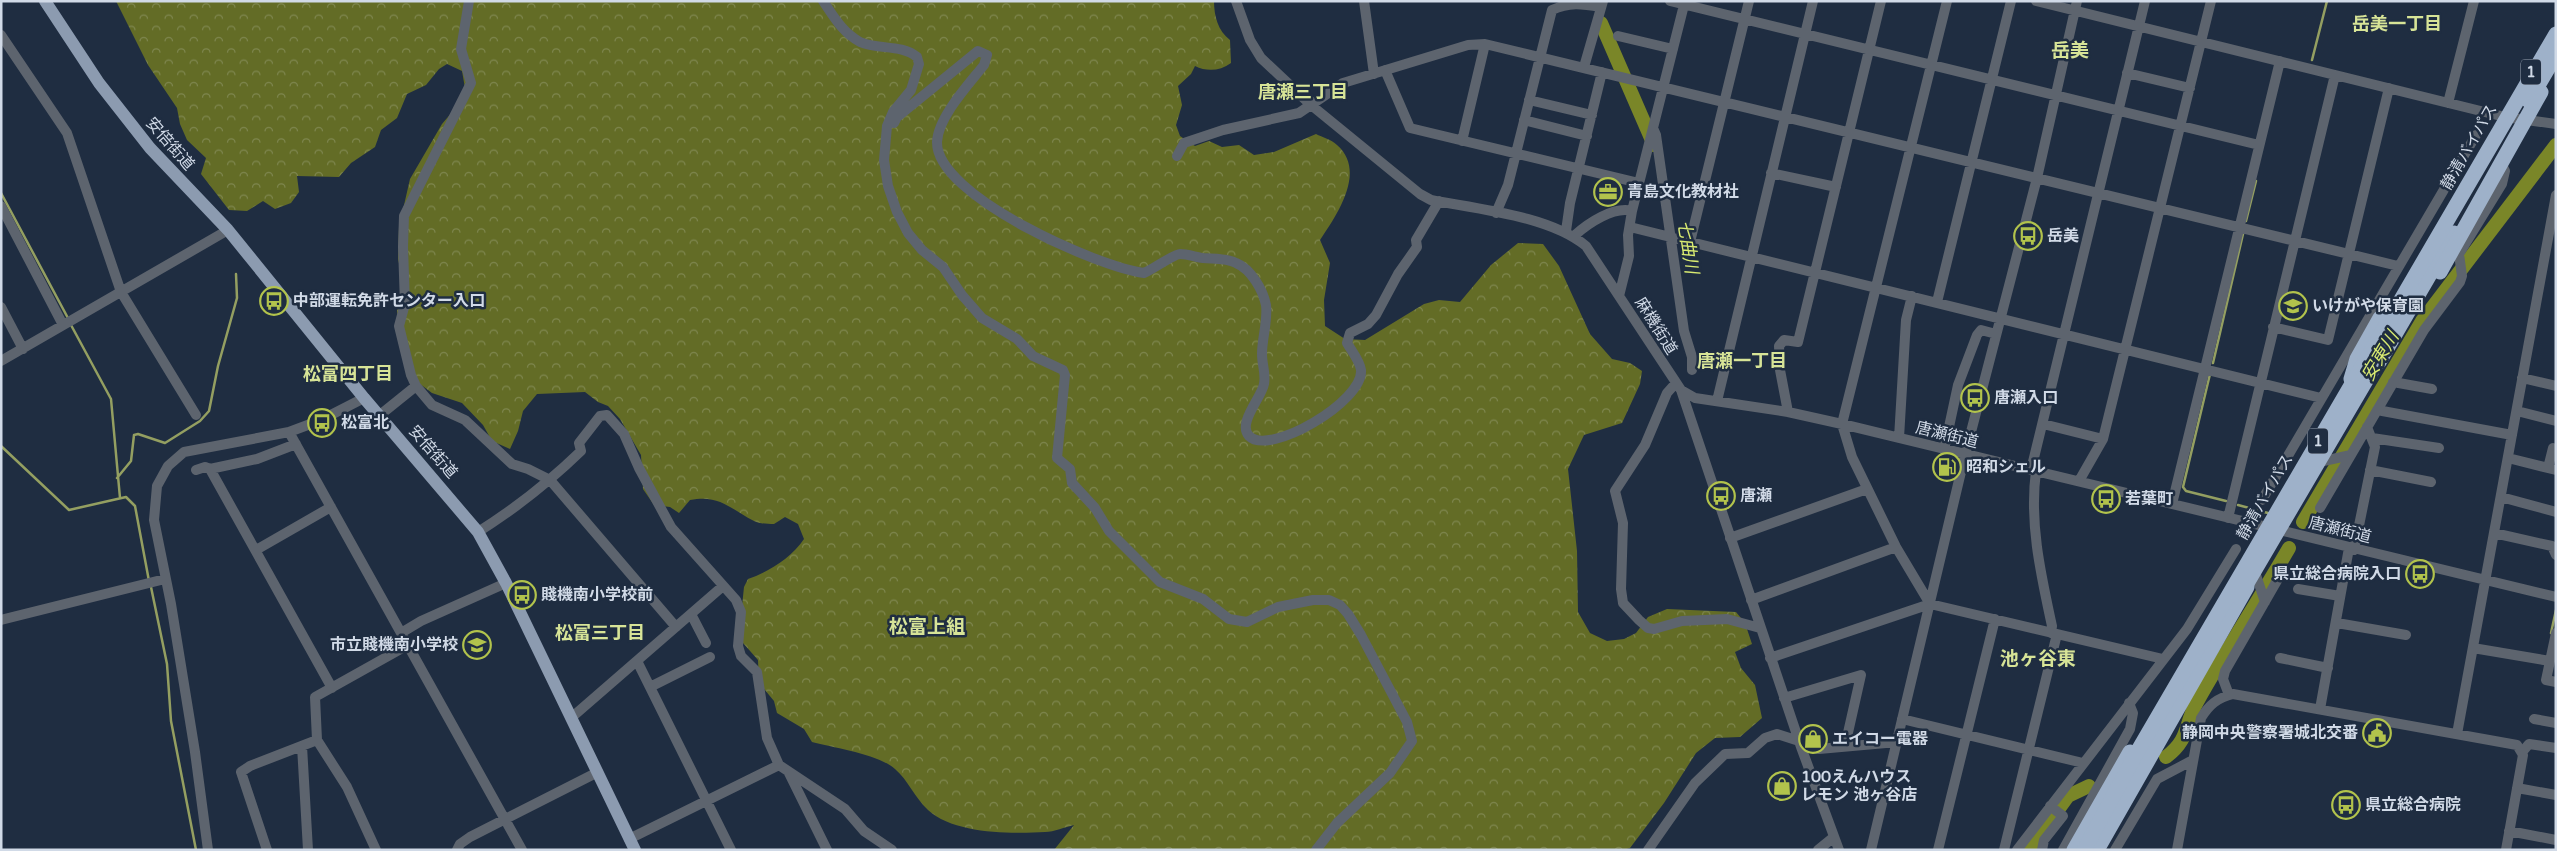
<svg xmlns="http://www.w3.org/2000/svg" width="2557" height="851" font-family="'Varela Round','Noto Sans JP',sans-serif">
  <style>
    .forest { fill: url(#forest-crowns) }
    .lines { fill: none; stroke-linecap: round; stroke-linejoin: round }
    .stream { stroke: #949f61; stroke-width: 2.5 }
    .river { stroke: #7a8628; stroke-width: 14 }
    .minor { stroke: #5d646e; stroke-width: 10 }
    .major { stroke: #8c9bb0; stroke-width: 12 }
    .highway { stroke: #9eb1c9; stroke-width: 15 }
    .highway-bridge { stroke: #9eb1c9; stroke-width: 15 }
    .labels { text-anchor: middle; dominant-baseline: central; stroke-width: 5; stroke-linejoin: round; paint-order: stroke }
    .shield { fill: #1f2d41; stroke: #9ca6b5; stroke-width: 1 }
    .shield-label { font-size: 15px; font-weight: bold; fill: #d1dae7 }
    .street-label { font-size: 16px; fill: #d1dae7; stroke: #1f2d41 }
    .poi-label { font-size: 16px; font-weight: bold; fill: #d1dae7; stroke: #1f2d41; text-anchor: start }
    .neighbourhood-label { font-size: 18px; font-weight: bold; fill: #d7e497; stroke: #1f2d41 }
    .water-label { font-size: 18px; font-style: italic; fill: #d9eb71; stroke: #1f2d41 }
    .quarter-label { font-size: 19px; font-weight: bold; fill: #d7e497; stroke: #1f2d41 }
  </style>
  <defs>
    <pattern id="forest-crowns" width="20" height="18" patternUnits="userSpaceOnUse" patternTransform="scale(1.25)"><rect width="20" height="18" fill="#636c26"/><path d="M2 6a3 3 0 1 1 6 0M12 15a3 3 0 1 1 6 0" fill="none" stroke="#7f8750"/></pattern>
  </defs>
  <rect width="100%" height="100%" fill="#1f2d41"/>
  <!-- forest -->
  <path class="forest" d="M116 1H1214C1214 16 1218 31 1230 40L1231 63C1220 71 1207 72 1195 66L1191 74 1178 86 1182 105 1176 125 1180 136 1195 146 1209 141 1222 147 1239 145 1254 155 1274 152 1316 134C1322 137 1332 140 1337 145 1367 171 1337 215 1320 240L1330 263 1324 300 1325 326 1345 339 1365 340 1424 304 1439 300 1460 302 1491 265 1518 243 1543 244 1559 266 1590 334 1612 359 1630 363 1642 371 1640 384 1622 423 1584 435 1568 469 1577 551 1578 612 1590 633 1607 641 1624 639 1636 633 1648 617 1667 609 1736 612 1745 623 1752 644 1735 652 1741 668 1755 685 1762 718 1740 737 1715 738 1696 753 1664 803 1630 848 1623 850H1054L1074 825C1065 827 1054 832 1045 832 1011 834 954 834 928 810 915 798 908 780 895 769 878 754 835 748 812 742L804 729 777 713 774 701 759 683 758 660 743 643 741 616 744 587 748 579C770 571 791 558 804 539L798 524 785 517 774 524C768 524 760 524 754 521 730 509 720 494 690 500L679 513 670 507 654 505 643 489 641 455 620 419 608 406 598 402 585 392 537 394 523 411 518 431 510 449 492 441 483 425 462 403 432 393 420 384 400 347 397 311 405 289 398 259 399 227 410 179 442 124 453 111 465 88 462 71 447 64 439 69 426 85 407 94 397 118 381 130 375 147 351 163 339 177 297 176 299 192 291 203 275 209 263 201 247 211 229 210 201 174 206 158 187 140 180 124 177 108 148 65Z"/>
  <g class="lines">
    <!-- stream -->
    <path class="stream" d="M2312 60 2327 1
      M1 193 69 320
      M2246 221 2256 181
      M71 325 111 399 120 498
      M2213 363 2243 234
      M2210 374 2183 487 2186 491 2226 501
      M1 446 69 510 126 497 135 506 149 581
      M117 478 131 461 134 435 138 434 165 443 200 421 209 411 218 366 237 298 236 274
      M2238 505 2268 513
      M151 587 167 664 171 721 196 850
      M2551 633 2556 610"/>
    <!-- river -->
    <path class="river" d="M1601 23 1654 145
      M2303 522 2422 321 2556 145
      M2166 757C2190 739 2184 725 2197 702 2226 650 2259 600 2289 548
      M2029 850 2068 796 2089 786"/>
    <!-- minor -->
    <path class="minor" d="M823 1C834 17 842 32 860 42 878 50 901 44 917 57L919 64 911 90 893 112 887 126 884 160 888 186 897 212 908 233 922 250 943 267 962 295 982 318 1017 339 1033 356 1063 370 1065 375 1057 458 1070 469 1072 483 1095 508 1109 531 1160 582 1203 599 1229 619 1247 622 1278 607 1313 600H1329L1340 605 1348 614 1361 635 1407 722 1412 741 1390 773 1337 823 1316 850
      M1236 1 1250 40 1261 58 1311 105 1420 194 1431 200C1478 209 1550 216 1586 246L1681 390 1801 747 1839 850
      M1364 1 1374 74
      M1670 1 2259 145
      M2036 1 2505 117 2556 124
      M1 35 67 133 121 292 196 415
      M1618 36 1673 49
      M1584 67 1603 1
      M1385 70 1410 128 1639 183
      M2127 73 2190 88
      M1529 100 1592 115
      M2448 103 2474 1
      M1524 120 1587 136
      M894 123 897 117 978 51 987 55 984 65C969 84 938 117 937 142 936 196 1098 267 1144 273 1152 270 1174 254 1180 254 1187 254 1196 257 1203 258 1213 259 1227 258 1236 263 1251 269 1263 290 1266 305 1268 321 1262 338 1262 354 1262 365 1266 373 1264 384 1262 397 1237 423 1249 436 1269 457 1364 401 1361 370 1360 361 1351 350 1347 343L1350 333 1368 324 1376 315 1398 274 1417 247 1416 240 1439 201
      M1653 128 1656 135 1684 331 1692 357V370
      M1462 141 1485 44
      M1177 156 1184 143 1223 130 1299 113 1343 83 1468 45 1485 44 2398 266
      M1771 173 1836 187
      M1 206 63 325
      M1496 213 1508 185 1552 10C1569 2 1582 4 1601 7
      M1630 227 2321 398
      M1566 231 1570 203 1602 72
      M1574 236C1588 223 1614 206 1632 211
      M1690 242 1749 1
      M1619 296 1629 256 1628 235 1632 211 1685 1
      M1937 302 2011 1
      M1 307 23 349
      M2273 327 2328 340 2389 88
      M1 361 228 230
      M2522 378 2556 386
      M2393 382 2432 389
      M1675 384 1667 393 1645 445 1615 491 1623 523 1621 589 1623 603 1639 620 1648 628 1654 629 1682 621 1727 619 1760 628
      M416 386 432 405 465 420 512 464 528 469 550 480 676 627
      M1681 390 1695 398 1788 412 1842 424 2556 597
      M1717 401 1813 1
      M2377 410 2512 435
      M2517 411 2556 421
      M1788 412 1780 370 1779 346 1784 340 1798 342 1881 1
      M380 415 416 386 411 375 399 326 405 304 403 247 404 216 471 83 461 49 469 1
      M2043 424 2103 439
      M289 432 522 850
      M1899 438 1906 320 1912 296
      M2372 438 2439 448
      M1944 450 1958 385 1977 335 1981 330 1996 334
      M2508 458 2556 470
      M2319 462 2351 455
      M2548 468 2553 448
      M210 469 257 459 296 444
      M196 470 205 467 210 469 332 688
      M2031 470 2145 1
      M2370 470 2431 482
      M2036 471C2029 523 2041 575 2052 626L2051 633
      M2079 481 2103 439 2211 1
      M2501 497 2556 512
      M2262 500 2476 135
      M2172 504 2280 61
      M2320 508 2424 330 2460 282 2462 276 2459 254 2502 184 2505 171 2500 161
      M2228 518 2335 75
      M478 532C516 508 549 482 581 451L579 443 600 416 607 415 624 434 639 468 671 527 736 600 741 612 738 646 741 656 757 672 767 738 779 765 845 809 864 831 892 850
      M2494 533 2552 546 2556 555
      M1730 538 1867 489
      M256 550 331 507
      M2354 550 2375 447 2367 427
      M2255 572 2265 602
      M2298 589 2340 596
      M1751 600 1896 547
      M1930 604 1896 547 1852 457 1842 424 1947 1
      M691 614 706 643
      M1 620 165 579
      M2337 623 2406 635
      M401 633 421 621 506 583
      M2556 633 2546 680 2556 682
      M2473 648 2550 661
      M1770 658 1930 604 2163 659
      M2280 658 2328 668
      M637 661 731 850
      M650 687 710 657
      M2229 695 2223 679 2225 671 2282 572
      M1784 698 1861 675 1845 746
      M2320 709 2349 548
      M571 718 723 586
      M1902 719 2083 763
      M2534 719 2556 723
      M2457 734 2556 195
      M317 740 315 697 408 645
      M302 746 308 850
      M1801 747 1819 749 1897 742
      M2523 751 2529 744 2556 748
      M789 773 827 850
      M2517 788 2556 795
      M2509 831 2556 840
      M629 839 779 765
      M208 850 195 752 171 604 154 520 157 486 168 466 184 452 289 432 321 420 364 398
      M267 850 241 772 250 766 317 740 347 787 376 850
      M457 850 460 844 470 837 598 772
      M1648 850 1695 783 1725 754 1748 753 1765 738 1777 734 1799 741
      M1818 850 1834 837
      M1871 850 1965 455 2037 178 2077 1
      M1938 850 1995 619
      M2004 850 2057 634
      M2017 850 2187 629 2236 549
      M2042 850 2044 840 2063 816 2050 806
      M2063 850 2130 729 2133 713 2129 703
      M2115 850 2157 779 2193 760
      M2177 850 2201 718C2209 705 2217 698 2233 694L2517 745 2523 755 2506 850"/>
    <!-- major -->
    <path class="major" d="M45 1 99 83 150 148 228 230 364 398 478 532 506 583 635 850"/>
    <!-- highway -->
    <path class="highway" d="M2379 362 2454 233
      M2351 379 2357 359 2380 318
      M2074 850 2130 752
      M2097 850 2247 587"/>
    <!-- highway-bridge -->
    <path class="highway-bridge" d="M2529 101 2556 55
      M2440 272 2541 92
      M2239 597 2384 350
      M2084 850 2136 754 2556 34"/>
  </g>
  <!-- icons -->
  <defs>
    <symbol id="office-ring" viewBox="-11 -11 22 22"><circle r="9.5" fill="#1f2d41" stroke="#b2c34c" stroke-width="1.5"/><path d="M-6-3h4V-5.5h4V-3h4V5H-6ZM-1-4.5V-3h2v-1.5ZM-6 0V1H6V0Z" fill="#b2c34c"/></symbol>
    <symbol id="bus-ring" viewBox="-11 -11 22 22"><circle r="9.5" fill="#1f2d41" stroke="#b2c34c" stroke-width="1.5"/><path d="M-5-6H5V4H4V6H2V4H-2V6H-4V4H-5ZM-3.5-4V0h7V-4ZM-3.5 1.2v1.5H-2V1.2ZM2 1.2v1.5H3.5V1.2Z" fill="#b2c34c"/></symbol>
    <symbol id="school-ring" viewBox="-11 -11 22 22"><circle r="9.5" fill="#1f2d41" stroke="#b2c34c" stroke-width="1.5"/><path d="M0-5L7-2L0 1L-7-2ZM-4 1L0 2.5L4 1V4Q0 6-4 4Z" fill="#b2c34c"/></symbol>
    <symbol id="fuel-ring" viewBox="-11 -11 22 22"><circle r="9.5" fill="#1f2d41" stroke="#b2c34c" stroke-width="1.5"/><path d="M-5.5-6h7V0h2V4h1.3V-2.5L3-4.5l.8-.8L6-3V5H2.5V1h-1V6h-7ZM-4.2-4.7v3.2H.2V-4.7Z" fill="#b2c34c"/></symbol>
    <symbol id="civic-ring" viewBox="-11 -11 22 22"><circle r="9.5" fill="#1f2d41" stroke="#b2c34c" stroke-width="1.5"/><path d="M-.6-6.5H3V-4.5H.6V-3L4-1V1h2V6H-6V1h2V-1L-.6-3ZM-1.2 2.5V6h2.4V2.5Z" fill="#b2c34c"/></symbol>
    <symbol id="shop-ring" viewBox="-11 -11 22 22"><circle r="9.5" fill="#1f2d41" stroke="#b2c34c" stroke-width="1.5"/><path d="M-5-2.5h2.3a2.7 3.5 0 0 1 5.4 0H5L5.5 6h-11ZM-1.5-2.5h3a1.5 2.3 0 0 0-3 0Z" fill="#b2c34c"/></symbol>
  </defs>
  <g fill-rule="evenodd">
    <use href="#office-ring" x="1592" y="176" width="32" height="32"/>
    <use href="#bus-ring" x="2012" y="220" width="32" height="32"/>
    <use href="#bus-ring" x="258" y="285" width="32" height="32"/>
    <use href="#school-ring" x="2277" y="290" width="32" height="32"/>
    <use href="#bus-ring" x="1959" y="382" width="32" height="32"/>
    <use href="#bus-ring" x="306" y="407" width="32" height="32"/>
    <use href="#fuel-ring" x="1931" y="451" width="32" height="32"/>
    <use href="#bus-ring" x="1705" y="480" width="32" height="32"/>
    <use href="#bus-ring" x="2090" y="483" width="32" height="32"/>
    <use href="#bus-ring" x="2404" y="558" width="32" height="32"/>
    <use href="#bus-ring" x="506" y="579" width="32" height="32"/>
    <use href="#school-ring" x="461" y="629" width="32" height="32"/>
    <use href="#civic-ring" x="2361" y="717" width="32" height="32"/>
    <use href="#shop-ring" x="1797" y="723" width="32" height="32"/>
    <use href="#shop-ring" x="1766" y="770" width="32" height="32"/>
    <use href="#bus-ring" x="2330" y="789" width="32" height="32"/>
  </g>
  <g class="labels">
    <!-- shield labels -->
    <g class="shield">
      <rect x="2521" y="59.5" width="20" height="25" rx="4"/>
      <rect x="2308" y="428.5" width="20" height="25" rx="4"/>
    </g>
    <g class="shield-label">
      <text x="2531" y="72">1</text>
      <text x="2318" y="441">1</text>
    </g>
    <!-- street labels -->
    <g class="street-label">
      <text transform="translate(170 144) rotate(49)">安倍街道</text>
      <text transform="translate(2469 147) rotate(-60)">静清バイパス</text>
      <text transform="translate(1656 326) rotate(58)">麻機街道</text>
      <text transform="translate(1947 435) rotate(14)">唐瀬街道</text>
      <text transform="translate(433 452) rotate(49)">安倍街道</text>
      <text transform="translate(2265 497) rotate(-60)">静清バイパス</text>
      <text transform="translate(2340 530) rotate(14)">唐瀬街道</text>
    </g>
    <!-- poi labels -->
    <g class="poi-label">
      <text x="1627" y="192">青島文化教材社</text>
      <text x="2047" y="236">岳美</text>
      <text x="293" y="301">中部運転免許センター入口</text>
      <text x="2312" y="306">いけがや保育園</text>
      <text x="1994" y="398">唐瀬入口</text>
      <text x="341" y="423">松富北</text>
      <text x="1966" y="467">昭和シェル</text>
      <text x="1740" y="496">唐瀬</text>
      <text x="2125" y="499">若葉町</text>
      <text x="2401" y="574" text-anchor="end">県立総合病院入口</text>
      <text x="541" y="595">賤機南小学校前</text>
      <text x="458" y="645" text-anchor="end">市立賤機南小学校</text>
      <text x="2358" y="733" text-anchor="end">静岡中央警察署城北交番</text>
      <text x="1832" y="739">エイコー電器</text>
      <text x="1801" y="777">100えんハウス<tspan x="1801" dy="18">レモン 池ヶ谷店</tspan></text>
      <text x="2365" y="805">県立総合病院</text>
    </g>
    <!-- neighbourhood labels -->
    <g class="neighbourhood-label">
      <text x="2397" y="24">岳美一丁目</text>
      <text x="1303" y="92">唐瀬三丁目</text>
      <text x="1742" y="361">唐瀬一丁目</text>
      <text x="348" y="374">松富四丁目</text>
      <text x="600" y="633">松富三丁目</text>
    </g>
    <!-- water labels -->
    <g class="water-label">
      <text transform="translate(1688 247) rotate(81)">七曲川</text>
      <text transform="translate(2380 356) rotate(-59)">安東川</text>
    </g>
    <!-- quarter labels -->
    <g class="quarter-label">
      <text x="2070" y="51">岳美</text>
      <text x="927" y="627">松富上組</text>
      <text x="2038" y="659">池ヶ谷東</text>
    </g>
  </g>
  <!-- border -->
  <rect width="2557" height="851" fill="none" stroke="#d1dae7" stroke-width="5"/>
</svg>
